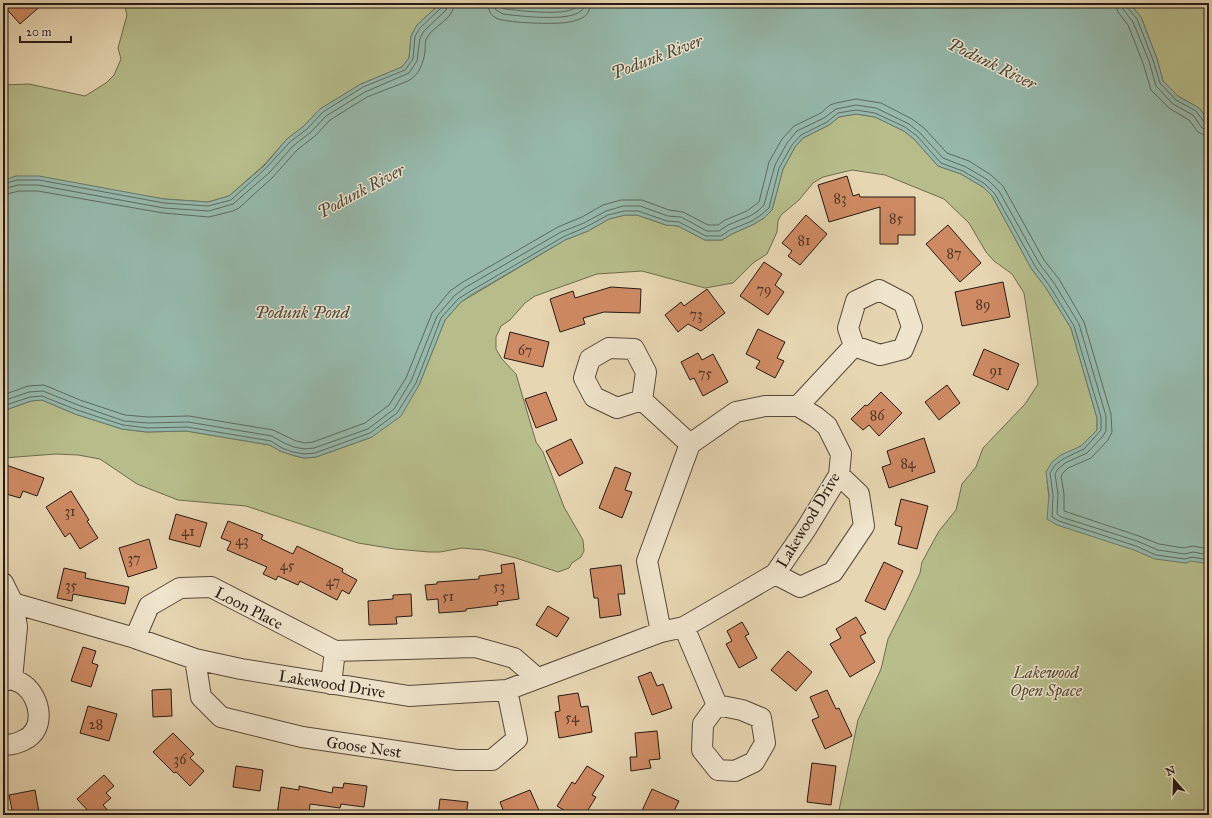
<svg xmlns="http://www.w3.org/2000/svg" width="1212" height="818" font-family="'IM FELL Great Primer',serif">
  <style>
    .green { fill: #b6bd8a; stroke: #6e6c4f }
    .water { fill: #96b9ac; stroke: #69796f }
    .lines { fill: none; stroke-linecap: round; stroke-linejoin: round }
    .shore { stroke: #5e6a60; stroke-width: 1 }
    .building { fill: #ce8a63; stroke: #261a14 }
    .street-casing { stroke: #56493b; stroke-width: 22 }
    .street { stroke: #efe4cc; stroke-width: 20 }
    .labels { text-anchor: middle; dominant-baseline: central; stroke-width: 3; stroke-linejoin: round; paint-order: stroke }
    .number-label { font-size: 14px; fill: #503628 }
    .street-label { font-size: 16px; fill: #261a14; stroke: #efe4cc }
    .park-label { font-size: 16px; font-style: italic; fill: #514b37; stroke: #efe4cc }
    .water-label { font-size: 17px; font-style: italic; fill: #484a42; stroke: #efe4cc }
  </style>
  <rect width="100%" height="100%" fill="#e6d6b1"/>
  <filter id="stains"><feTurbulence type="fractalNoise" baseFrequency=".005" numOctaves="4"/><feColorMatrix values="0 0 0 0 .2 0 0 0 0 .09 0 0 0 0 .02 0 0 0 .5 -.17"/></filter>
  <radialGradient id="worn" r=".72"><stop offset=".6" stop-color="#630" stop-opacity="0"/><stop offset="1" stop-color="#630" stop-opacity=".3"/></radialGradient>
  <!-- green -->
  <path class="green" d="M124 3H441L417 25 411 36 409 58 402 67 361 84 320 109 304 126 287 139 264 165 229 196 208 202 164 199 16 176 3 181V85L29 84 85 96 106 83 114 75 121 59 118 48 127 15Z
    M496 3H580C557 12 519 9 496 3Z
    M1129 3H1209V125L1206 117 1199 108 1178 96 1163 81 1157 59 1141 17Z
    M856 114 875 117 904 131 914 139 938 166 961 174 983 187 992 196 1031 268 1046 288 1071 328 1097 418V430L1081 446 1058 463 1047 481 1049 497 1186 563 1209 550V815H838L858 720 881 669 888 639 909 597 920 573 922 562 939 531 956 510 962 484 976 467 983 448 1025 404 1038 384 1024 293 1012 274 994 261 986 252 969 223 944 199 885 175 852 170 823 177 813 183 799 200 781 215 778 221 777 232 767 254 753 263 733 283 705 288 642 271 597 274 535 296 525 303 510 320 501 326 496 337V349L502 359 516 374 536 442 543 452 564 507 583 540 584 551 581 557 572 563 569 568 558 572 516 558 484 550 462 548 440 552H429L395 549 358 543 246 506 178 500 137 484 100 459 78 455 56 454 3 458V411L31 401 42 400 75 414 122 429 147 432 186 431 270 445 280 451 292 455 304 458 316 457 372 437 419 385 445 320 461 302 565 240 588 231 609 219 625 215H637L666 225 678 226 705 240H722L732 234 754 224 764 218 772 210 783 169 795 147 803 138 829 125 839 117Z"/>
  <!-- water -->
  <path class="water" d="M441 3H496L505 6 560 8 580 3H1129L1141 17 1157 59 1163 81 1178 96 1199 108 1206 117 1209 125V564L1191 561 1186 563 1155 559 1134 550 1057 525 1047 519 1049 495 1046 472 1052 462 1061 455 1081 446 1097 430V418L1071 328 1046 288 1031 268 992 196 983 187 961 174 938 166 914 139 904 131 875 117 856 114 839 117 829 125 803 138 795 147 783 169 772 210 764 218 754 224 732 234 722 240H705L678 226 666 225 637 215H625L609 219 588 231 565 240 471 295 461 302 445 320 419 385 401 416 372 437 316 457 304 458 292 455 280 451 270 445 186 431 147 432 122 429 75 414 42 400 31 401 3 411V181L16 176H39L164 199 208 202 229 196 264 166 287 139 304 126 320 109 361 84 402 67 409 58 411 36 417 25Z"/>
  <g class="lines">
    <!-- shore -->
    <path class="shore" d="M488 3C488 9 490 15 496 18 505 23 549 24 561 23 567 23 576 21 582 18 588 15 590 10 590 3
      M494 3 496 10 503 14C519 16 569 22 581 11 584 9 584 6 584 3
      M499 3 500 7 505 9C517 10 577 19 579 3
      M1115 3 1118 12 1128 25 1143 63 1151 90 1169 108 1189 120 1198 132 1204 135 1209 136
      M1122 3 1123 9 1133 22 1149 61 1156 86 1173 104 1193 115 1202 128 1209 130
      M1127 3V7L1137 19 1153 60 1160 83 1176 100 1196 111 1205 123 1209 125
      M3 184 17 180H39L164 203 208 206 231 200 266 168 290 142 307 129 323 112 363 87 405 70 413 59 415 36 420 28 442 7 443 3
      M3 189 18 185H38L164 208 209 211 233 204 270 172 293 146 311 132 326 116 365 92 409 73 417 61 420 38 424 31 446 10 448 3
      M3 195 19 191H38L163 213 209 217 233 211 239 208 273 177 297 150 315 136 330 120 367 97 408 81C419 75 423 64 425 52 425 48 425 43 426 40 432 25 454 21 454 3
      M3 395 28 386 44 385 80 400 125 415 148 417 189 416 273 430 296 441 305 443 313 442 365 423 389 405 406 378 432 313 450 291 463 282 558 227 582 217 603 205 621 200H642L669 210 683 212 708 225H718L725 220 747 211 759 202 769 162 782 139 794 126 821 113 830 105 836 103 856 99 881 103 912 119 924 128 947 153 969 161 991 175 1003 186 1044 260 1059 279 1084 322 1111 414 1112 432 1108 440 1091 458 1068 468 1063 473 1061 476 1064 494V511L1139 536 1159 544 1184 548 1193 546 1209 549
      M3 401 29 392 43 391 78 405 124 421 148 423 188 422 272 436 284 443 294 447 304 449 314 448 368 429 394 409 411 381 437 316 454 296 466 287 561 232 584 223 606 211 623 206H640L668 216 681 217 707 231H719L728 225 750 216 758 211 764 205 775 165 787 143 797 131 824 118 836 109 856 105 876 108 909 124 920 133 943 158 966 167 988 180 999 191 1039 263 1054 283 1079 324 1106 416V431L1103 436 1087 453 1065 463 1058 469 1055 474 1058 494 1057 514 1061 517 1137 541 1158 550 1185 554 1193 552 1209 555
      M3 406 30 397 42 396 77 410 123 425 148 428 187 427 271 441 282 448 293 452 304 454 315 453 370 433 397 413 416 383 441 318 458 299 469 292 563 237 586 227 608 215 624 211H638L667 221 679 222 706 236H721L730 230 752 221 761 215 769 208 779 168 792 145 801 135 827 122 838 113 856 110 875 113 905 127 917 136 941 163 963 171 985 184 995 194 1035 266 1049 285 1074 326 1101 417V430L1084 449 1063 459 1055 465 1050 473 1053 495 1052 517 1059 521 1136 546 1156 555 1185 559 1192 557 1209 560"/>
  </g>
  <!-- building -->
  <path class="building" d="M3 3H44L20 24 3 5Z
    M847 176 853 196 859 194 860 197H915V235H898V244H880V207L829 222 818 185Z
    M806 215 827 234 800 265 788 256 792 251 782 243Z
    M948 225 981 263 960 282 926 244Z
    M764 262 782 274 775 285 784 292 768 315 740 296Z
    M1003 282 1010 317 962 326 955 292Z
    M611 287 641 289 640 313 604 312 583 318 585 324 560 332 550 299 573 291 575 298Z
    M707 289 725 313 701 331 688 324 678 332 665 315 681 302 684 306Z
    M758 329 785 342 777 358 784 361 775 378 756 368 760 361 746 354Z
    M510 332 549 342 543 367 504 358Z
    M984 349 1019 364 1008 390 973 375Z
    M698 353 702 360 713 354 728 382 703 396 694 378 690 380 681 362Z
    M947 385 960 403 939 420 925 402Z
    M546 392 557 420 536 428 525 399Z
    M881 392 902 413 879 436 869 425 863 430 851 419 865 405 867 406Z
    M924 438 935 472 889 488 882 467 891 464 887 451Z
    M571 439 583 463 559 476 546 451Z
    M3 464 44 478 37 496 23 491 20 498 3 493Z
    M615 467 631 473 625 490 632 492 622 518 599 508Z
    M71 491 89 520 87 521 98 538 80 549 70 533 65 537 46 507Z
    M901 499 928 506 917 549 898 544 902 527 895 525Z
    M176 514 207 523 200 547 169 539Z
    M228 521 263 535 261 539 293 554 297 546 343 569 342 572 357 580 349 594 342 590 337 600 300 581 298 585 278 576 276 580 263 574 267 567 227 550 231 542 221 538Z
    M149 539 157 568 128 577 119 548Z
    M884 562 903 571 885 610 865 601Z
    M514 563 519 599 497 602 498 605 466 609V611L439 613 438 599 427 600 425 585 437 584V582L479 579V576L502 573 501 565Z
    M621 565 625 594H618L621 615 600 618 598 598H594L590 569Z
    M64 568 86 573 85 578 129 587 125 604 73 594 72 601 57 598Z
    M411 594 412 616 396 617 397 624 369 625 368 601 393 599V595Z
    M548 606 569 618 557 637 536 625Z
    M856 617 866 633 860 636 875 662 850 677 830 644 841 638 836 629Z
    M742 622 749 634 745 636 757 658 739 668 726 644 732 641 727 631Z
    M83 647 96 651 92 663 98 665 91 687 71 681Z
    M788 651 812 672 796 691 771 670Z
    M651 672 657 686 663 684 672 708 652 715 638 677Z
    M171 689 172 716 153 717 152 690Z
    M827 690 836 709 839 708 852 736 825 749 812 720 819 717 810 697Z
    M578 693 581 707 588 706 592 732 559 738 555 712 560 711 558 696Z
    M88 706 117 714 109 741 80 733Z
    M657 731 660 759 649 760 651 768 631 771 630 757H637L635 733Z
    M173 733 194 754 190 758 204 771 190 786 176 772 174 773 153 752Z
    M812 763 836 766 831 805 807 802Z
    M236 766 263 770 260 791 233 787Z
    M587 766 604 776 592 795 596 797 585 815H572L557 806 572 782 575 784Z
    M104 775 114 786 106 793 111 798 103 805 112 815H92L77 799Z
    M344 783 367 786 364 807 341 804 340 808 310 804 309 815H277L281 787 299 790V786L332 793 333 787 343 788Z
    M652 789 679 801 672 815H640Z
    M35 790 39 812 24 815H13L9 795Z
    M530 790 541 815H505L500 802Z
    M440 799 468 802 466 815H438Z"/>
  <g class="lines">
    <defs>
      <path id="street" d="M642 400 617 408 594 397 584 378 590 359 609 348 634 349 646 372 642 400 690 444
        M798 406 854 346 880 355 903 349 912 327 904 303 879 290 856 301 848 328 854 346
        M775 574 800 587 833 572 864 526 859 494 839 475
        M3 583 13 603 17 627 12 679
        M3 602 13 603 135 638 195 659 241 669 409 696 507 690 661 632 684 627 775 574 806 529 839 475 841 454 827 426 816 417 798 406H765L736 412 690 444 647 561 661 632
        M684 627 717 705 703 724 702 750 718 770 735 771 754 762 765 743 761 718 742 710 717 705
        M135 638 149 606 180 588 211 587 335 651 475 647 514 658 537 678
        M195 659 201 697 221 717 302 737 457 760H492L517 739 507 690
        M3 681 12 679C16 681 20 682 24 685 41 698 46 730 24 740 18 743 10 746 3 744
        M331 684 335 651"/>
    </defs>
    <!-- street casing -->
    <use href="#street" class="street-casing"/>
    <!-- street -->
    <use href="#street" class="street"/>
  </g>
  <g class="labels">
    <!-- number labels -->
    <g class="number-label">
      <text x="840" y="198">83</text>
      <text x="896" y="218">85</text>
      <text x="804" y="240">81</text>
      <text x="954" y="253">87</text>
      <text x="764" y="289">79</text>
      <text x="983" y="304">89</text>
      <text x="696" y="314">73</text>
      <text x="525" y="350">67</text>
      <text x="996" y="370">91</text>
      <text x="705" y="373">75</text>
      <text x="877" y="415">86</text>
      <text x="908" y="463">84</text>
      <text x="70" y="511">31</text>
      <text x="188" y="531">41</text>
      <text x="242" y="540">43</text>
      <text x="134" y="558">37</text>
      <text x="287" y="565">45</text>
      <text x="333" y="581">47</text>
      <text x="71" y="585">35</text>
      <text x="499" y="586">53</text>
      <text x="448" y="596">51</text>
      <text x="572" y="717">54</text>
      <text x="96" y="724">28</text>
      <text x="180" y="759">36</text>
    </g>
    <!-- street labels -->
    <g class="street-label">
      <text transform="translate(808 520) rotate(-59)">Lakewood Drive</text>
      <text transform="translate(249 608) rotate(27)">Loon Place</text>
      <text transform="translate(332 684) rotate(9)">Lakewood Drive</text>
      <text transform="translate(364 747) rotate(8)">Goose Nest</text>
    </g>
    <!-- park labels -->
    <g class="park-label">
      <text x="1046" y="672">Lakewood<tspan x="1046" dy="18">Open Space</tspan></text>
    </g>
    <!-- water labels -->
    <g class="water-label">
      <text transform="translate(657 57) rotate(-21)">Podunk River</text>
      <text transform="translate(992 64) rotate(26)">Podunk River</text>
      <text transform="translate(361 191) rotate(-28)">Podunk River</text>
      <text x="302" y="312">Podunk Pond</text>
    </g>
  </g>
  <!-- margin -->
  <rect width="1212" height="818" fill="none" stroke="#e6d6b1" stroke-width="16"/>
  <rect x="4" y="4" width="1204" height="810" fill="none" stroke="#261a14" stroke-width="2"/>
  <rect x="8" y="8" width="1196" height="802" fill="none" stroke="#261a14"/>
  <!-- north arrow -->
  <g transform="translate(1174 780) rotate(340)" stroke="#efe4cc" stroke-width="3" paint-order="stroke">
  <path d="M0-3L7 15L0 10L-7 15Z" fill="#261a14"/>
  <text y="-6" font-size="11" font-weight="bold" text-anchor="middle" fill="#261a14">N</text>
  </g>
  <!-- scale -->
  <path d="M20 36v6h51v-6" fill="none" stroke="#261a14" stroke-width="2"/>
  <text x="26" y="36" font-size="12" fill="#261a14" stroke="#efe4cc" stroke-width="3" paint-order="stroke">20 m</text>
  <rect width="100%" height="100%" filter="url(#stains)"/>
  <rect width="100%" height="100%" fill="url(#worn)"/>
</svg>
